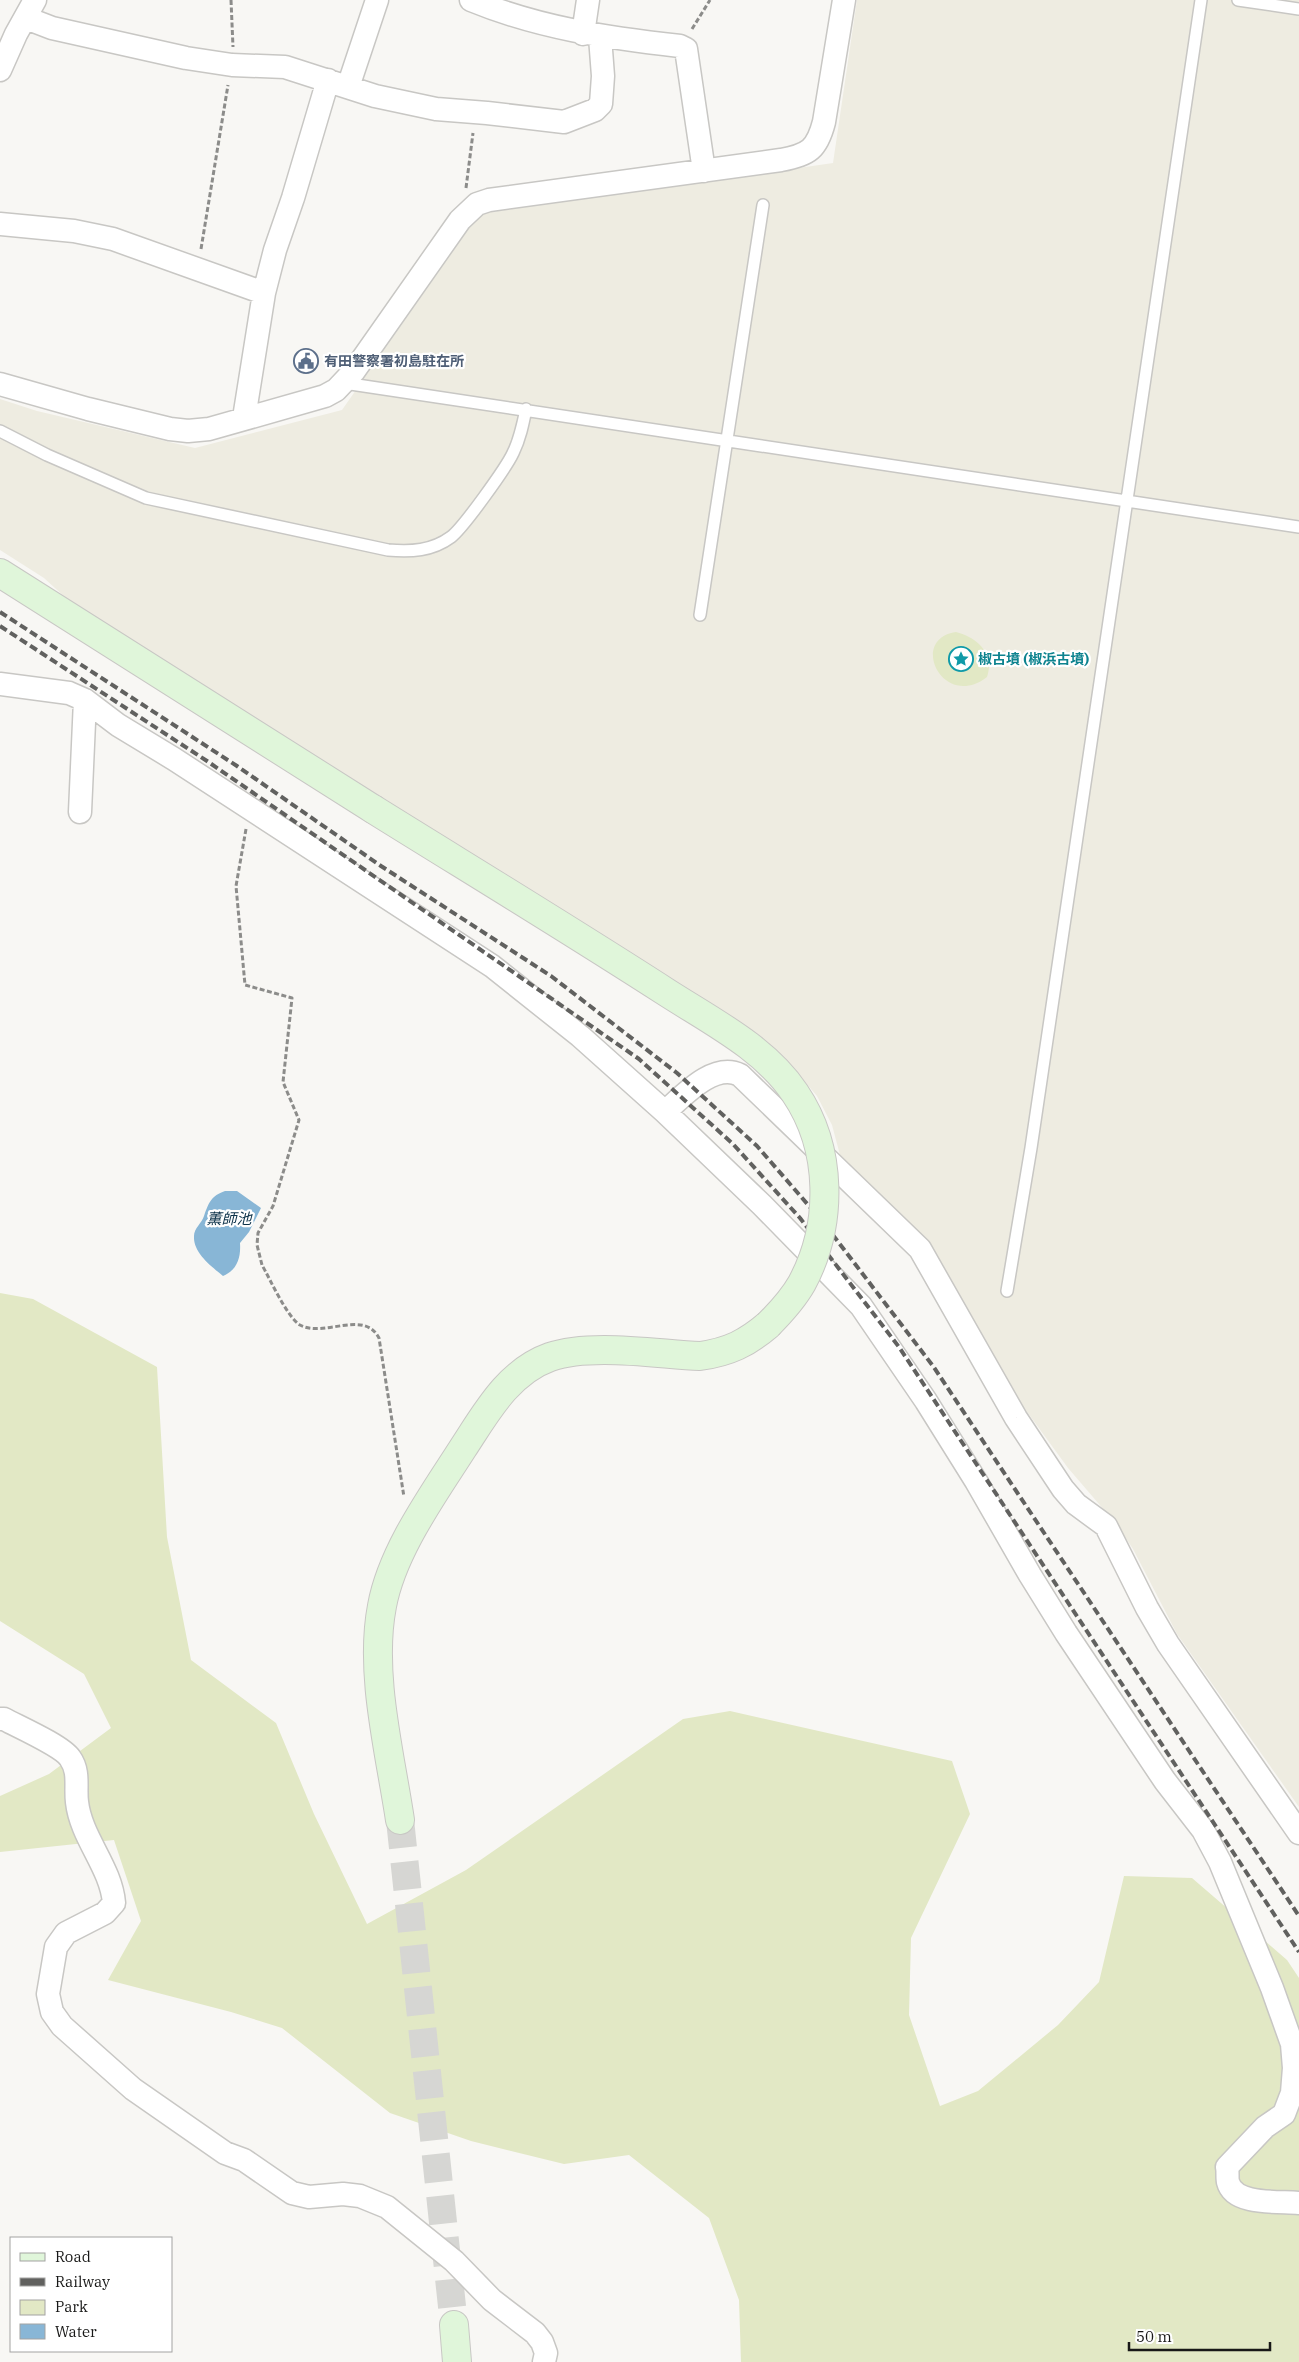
<svg xmlns="http://www.w3.org/2000/svg" width="1299" height="2362" font-family="'IBM Plex Serif','Noto Sans JP',serif">
  <style>
    .built { fill: #eeece1 }
    .green { fill: #e2e8c5 }
    .water { fill: #88b6d6 }
    .lines { fill: none; stroke-linecap: round; stroke-linejoin: round }
    .secondary-tunnel { stroke: #d6d6d3; stroke-width: 28; stroke-dasharray: 28 14; stroke-linecap: butt }
    .lane-casing { stroke: #c8c7c4; stroke-width: 14 }
    .street-casing { stroke: #c8c7c4; stroke-width: 25 }
    .secondary-casing { stroke: #c8c7c4; stroke-width: 30 }
    .path { stroke: #8c8c8a; stroke-width: 3; stroke-dasharray: 5 2.5; stroke-linecap: butt }
    .lane { stroke: #fff; stroke-width: 11 }
    .street { stroke: #fff; stroke-width: 22 }
    .secondary { stroke: #e0f6da; stroke-width: 28 }
    .rail { stroke: #61615f; stroke-width: 4; stroke-dasharray: 8 4; stroke-linecap: butt }
    .secondary-bridge-casing { stroke: #c8c7c4; stroke-width: 30; stroke-linecap: butt }
    .secondary-bridge { stroke: #e0f6da; stroke-width: 28 }
    .labels { text-anchor: middle; dominant-baseline: central; stroke-width: 4.5; stroke-linejoin: round; paint-order: stroke }
    .service-label { font-size: 14px; font-weight: bold; fill: #4e5e75; stroke: #fff; text-anchor: start }
    .culture-label { font-size: 14px; font-weight: bold; fill: #0d838f; stroke: #fff; text-anchor: start }
    .water-label { font-size: 15px; font-style: italic; fill: #0d3249; stroke: #fff }
  </style>
  <rect width="100%" height="100%" fill="#f8f7f4"/>
  <!-- built -->
  <path class="built" d="M857 0H1299V1807L1177 1634 1133 1549 1117 1525 1068 1468 848 1167 840 1155 832 1125 817 1096 792 1067 91 621 44 578 0 550V399L37 411 195 448 342 410 476 218 484 213 833 163Z"/>
  <!-- green -->
  <path class="green" d="M956 632C977 637 995 654 987 677 943 711 908 639 956 632Z
    M0 1293 33 1299 157 1367 167 1537 191 1660 276 1723 314 1814 367 1924 466 1870 683 1719 730 1711 952 1761 970 1814 911 1938 909 2015 940 2106 978 2091 1058 2025 1099 1982 1124 1876 1192 1878 1287 1960 1299 1978V2362H741L739 2300 709 2218 629 2155 564 2164 471 2141 390 2113 282 2028 231 2012 108 1980 141 1921 114 1840 0 1852V1796L49 1774 111 1728 84 1674 0 1621Z"/>
  <!-- water -->
  <path class="water" d="M225 1191H237L261 1208 249 1232 240 1243C241 1258 237 1270 223 1276 211 1266 193 1253 194 1236 194 1228 202 1223 204 1216 209 1202 211 1196 225 1191Z"/>
  <g class="lines">
    <!-- secondary-tunnel -->
    <path class="secondary-tunnel" d="M400 1820 454 2325"/>
    <defs>
      <path id="lane" d="M1238 0 1299 9
        M344 383 1299 527
        M0 431 47 455 146 498 388 550C411 552 432 551 451 537 463 528 506 468 513 453 520 439 523 424 526 409
        M700 615 763 205
        M1007 1291 1031 1148 1201 0"/>
      <path id="street" d="M471 0C539 28 608 38 680 46L686 49 704 171
        M26 18 52 28 186 58 232 65 285 67 375 96 436 109 487 113 564 122 595 110 601 104 603 76 600 37
        M583 34 588 0
        M0 70 16 34 35 0
        M348 87 377 0
        M0 224 74 231 113 239 264 293
        M0 384 88 409 170 429 188 431 209 429 325 396 336 390 354 371 460 220 477 204 489 200 781 160C809 155 817 149 824 122L844 0
        M244 418 264 293 275 250 293 198 328 80
        M0 684 69 693 85 700 118 725 174 759 492 966 580 1036 665 1112 762 1205 861 1306 926 1401 976 1481 1030 1575 1066 1633 1165 1781 1203 1830 1220 1862 1272 1988 1292 2044 1294 2068 1292 2093 1284 2114 1265 2127 1227 2167C1228 2171 1227 2178 1228 2182 1234 2206 1280 2201 1299 2203
        M80 812 85 700
        M665 1112C684 1095 714 1062 740 1075L920 1249 1016 1418 1063 1489 1076 1504 1106 1526 1147 1608 1168 1644 1299 1833
        M0 1719H4C19 1727 62 1746 70 1758 80 1772 75 1787 77 1802 81 1838 111 1867 114 1903L105 1913 66 1933 56 1947 48 1994 52 2012 62 2026 133 2089 225 2153 244 2160 292 2193 309 2197 343 2194 360 2196 387 2207 454 2261 492 2300 535 2333 542 2342 546 2353 544 2362"/>
      <path id="secondary" d="M0 573 373 809
        M400 1820C390 1753 369 1673 382 1606 392 1551 433 1495 463 1448 486 1413 508 1372 550 1357 591 1343 656 1354 700 1356 729 1352 747 1343 768 1325
        M454 2325 457 2362"/>
    </defs>
    <!-- lane casing -->
    <use href="#lane" class="lane-casing"/>
    <!-- street casing -->
    <use href="#street" class="street-casing"/>
    <!-- secondary casing -->
    <use href="#secondary" class="secondary-casing"/>
    <!-- path -->
    <path class="path" d="M231 0 233 47
      M692 29 710 0
      M466 188 473 133
      M201 249 228 85
      M246 829 236 886 245 985 292 998 283 1082 299 1120 273 1206 258 1233 257 1245 262 1265C270 1279 287 1317 300 1325 324 1338 364 1309 379 1338L404 1497"/>
    <!-- lane -->
    <use href="#lane" class="lane"/>
    <!-- street -->
    <use href="#street" class="street"/>
    <!-- secondary -->
    <use href="#secondary" class="secondary"/>
    <!-- rail -->
    <path class="rail" d="M0 612 237 766 381 866 551 976 677 1073 757 1146 823 1222 933 1366 1299 1916
      M0 626 207 761 639 1059 733 1144 800 1218 899 1347 1299 1952"/>
    <defs>
      <path id="secondary-bridge" d="M373 809C471 870 570 930 666 992 711 1021 765 1048 795 1093 833 1149 833 1225 802 1283 793 1299 781 1312 768 1325"/>
    </defs>
    <!-- secondary-bridge casing -->
    <use href="#secondary-bridge" class="secondary-bridge-casing"/>
    <!-- secondary-bridge -->
    <use href="#secondary-bridge" class="secondary-bridge"/>
  </g>
  <!-- icons -->
  <defs>
    <symbol id="civic-ring" viewBox="-11 -11 22 22"><circle r="9.5" fill="#fff" stroke="#5c6f8a" stroke-width="1.5"/><path d="M-.6-6.5H3V-4.5H.6V-3L4-1V1h2V6H-6V1h2V-1L-.6-3ZM-1.2 2.5V6h2.4V2.5Z" fill="#5c6f8a"/></symbol>
    <symbol id="sight-ring" viewBox="-11 -11 22 22"><circle r="9.5" fill="#fff" stroke="#0f9aa8" stroke-width="1.5"/><path d="M0-6L1.8-2.2L6-1.7L2.9 1.2L3.7 5.4L0 3.3L-3.7 5.4L-2.9 1.2L-6-1.7L-1.8-2.2Z" fill="#0f9aa8"/></symbol>
  </defs>
  <g fill-rule="evenodd">
    <use href="#civic-ring" x="292" y="347" width="28" height="28"/>
    <use href="#sight-ring" x="947" y="645" width="28" height="28"/>
  </g>
  <g class="labels">
    <!-- service labels -->
    <g class="service-label">
      <text x="324" y="361">有田警察署初島駐在所</text>
    </g>
    <!-- culture labels -->
    <g class="culture-label">
      <text x="978" y="659">椒古墳 (椒浜古墳)</text>
    </g>
    <!-- water labels -->
    <g class="water-label">
      <text x="229" y="1218">薫師池</text>
    </g>
  </g>
  <!-- legend -->
  <rect x="10" y="2237" width="162" height="115" fill="#ffffff" stroke="#a3a3a2"/>
  <rect x="20" y="2253" width="25" height="8" fill="#e0f6da" stroke="#a3a3a2"/>
  <text x="55" y="2262" font-size="15" fill="#181817">Road</text>
  <rect x="20" y="2278" width="25" height="8" fill="#61615f" stroke="#a3a3a2"/>
  <text x="55" y="2287" font-size="15" fill="#181817">Railway</text>
  <rect x="20" y="2300" width="25" height="15" fill="#e2e8c5" stroke="#a3a3a2"/>
  <text x="55" y="2312" font-size="15" fill="#181817">Park</text>
  <rect x="20" y="2324" width="25" height="15" fill="#88b6d6" stroke="#a3a3a2"/>
  <text x="55" y="2337" font-size="15" fill="#181817">Water</text>
  <!-- scale -->
  <path d="M1129 2342v8h141v-8" fill="none" stroke="#181817" stroke-width="2.5"/>
  <text x="1136" y="2342" font-size="15" fill="#181817" stroke="#ffffff" stroke-width="4" paint-order="stroke">50 m</text>
</svg>
